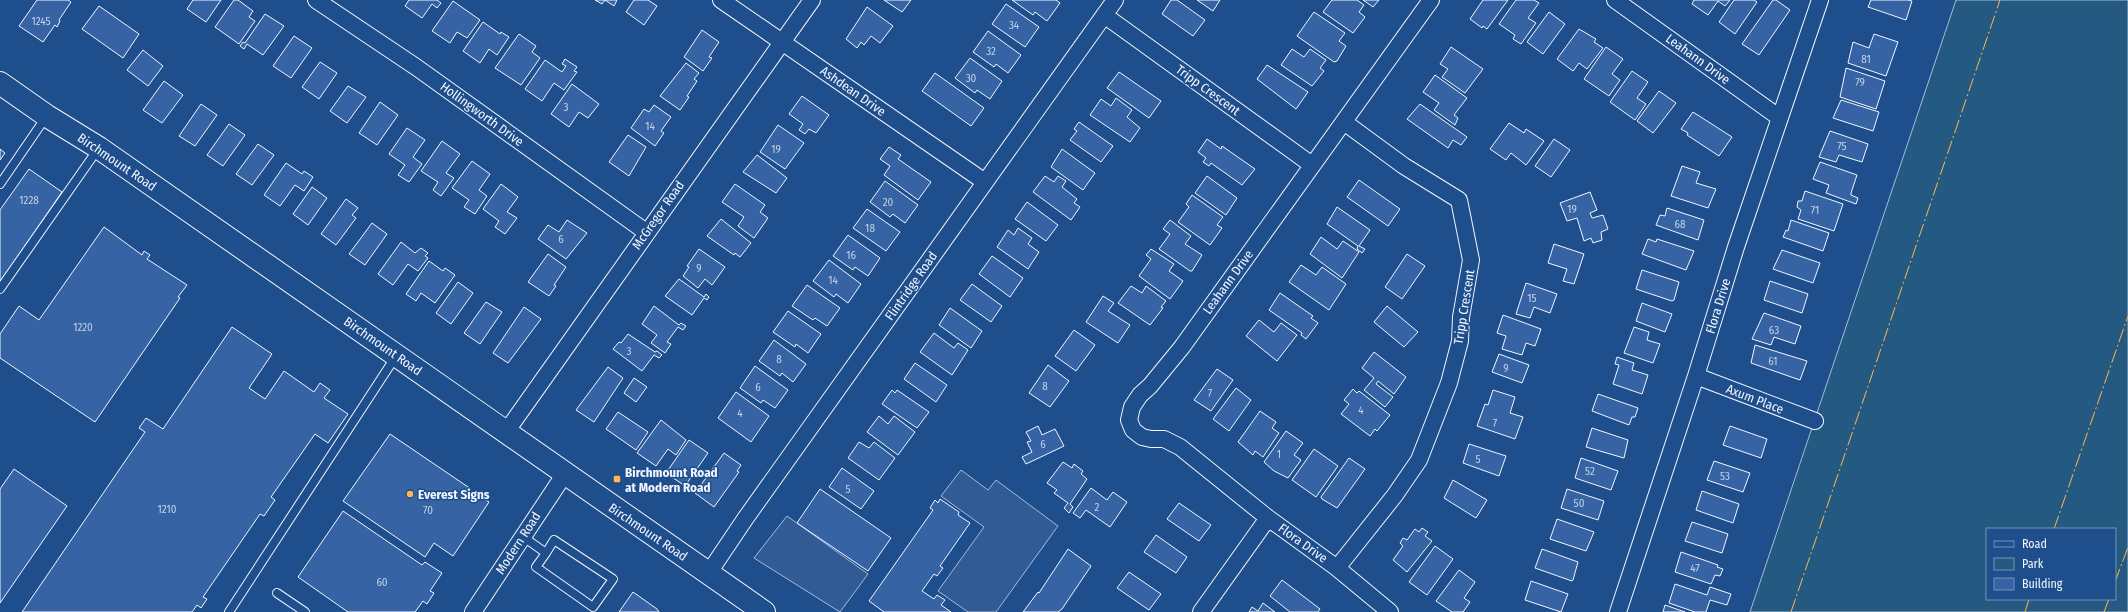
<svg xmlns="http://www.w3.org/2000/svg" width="2128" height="612" font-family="'Fira Sans Condensed',sans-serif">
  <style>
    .green { fill: #245a82; stroke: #a8bbd7; fill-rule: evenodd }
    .parking { fill: #305b95; stroke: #a8bbd7 }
    .building { fill: #3563a3; stroke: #f2f6ff }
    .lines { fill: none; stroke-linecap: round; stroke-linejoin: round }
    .lane-casing { stroke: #f2f6ff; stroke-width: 10 }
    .street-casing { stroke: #f2f6ff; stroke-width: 18 }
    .secondary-casing { stroke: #f2f6ff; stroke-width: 24 }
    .lane { stroke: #1f4e8c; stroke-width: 8 }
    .street { stroke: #1f4e8c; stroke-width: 16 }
    .secondary { stroke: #1f4e8c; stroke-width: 22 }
    .power { stroke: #ffb74d; stroke-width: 1; stroke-dasharray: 14 3 2 3; stroke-linecap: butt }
    .poi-dot { fill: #ffb74d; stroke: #1f4e8c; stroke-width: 1.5 }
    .labels { text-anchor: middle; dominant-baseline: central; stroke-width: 3; stroke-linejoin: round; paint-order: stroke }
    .number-label { font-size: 11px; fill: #c3d1e8 }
    .street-label { font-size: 13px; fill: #f2f6ff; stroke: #1f4e8c }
    .poi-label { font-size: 13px; font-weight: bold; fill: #f2f6ff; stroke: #1f4e8c; text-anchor: start }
  </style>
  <rect width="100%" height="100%" fill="#1f4e8c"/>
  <!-- green -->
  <path class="green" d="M1956 0H2128V612H1750ZM1987 529H2115V599H1987Z"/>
  <!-- parking -->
  <path class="parking" d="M961 470 988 490 996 480 1058 526 996 612H968L938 591 984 527 941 496Z
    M787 516 868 574 840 612 754 558Z"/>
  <!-- building -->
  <path class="building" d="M37 0H68L71 2 59 20 60 21 57 27 55 25 43 42 19 26Z
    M193 0H221L206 22 187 9Z
    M234 0H238L253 11 249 17 255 21 239 44 215 27Z
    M409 0H437L441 3 437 8 432 4 422 18 405 6Z
    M595 0H617L614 6 605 0 602 4Z
    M634 0H648L657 6 644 25 626 12Z
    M884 0H911L902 12Z
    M1012 0H1056L1060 3 1047 21 1035 12 1033 15Z
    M1171 0H1177L1205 20 1193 36 1162 14Z
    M1197 0H1220L1213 11Z
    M1332 0H1357L1364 5 1359 12 1365 17 1353 33 1323 12Z
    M1363 0H1379L1373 7Z
    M1483 0H1508L1487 29 1483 26 1482 28 1470 19Z
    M1516 0H1534L1539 3 1528 18 1536 23 1521 44 1513 39 1515 35 1499 24Z
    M1694 0H1730L1725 6 1718 1 1708 15 1692 4Z
    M1734 0H1754L1757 2 1735 34 1719 22Z
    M1773 0H1776L1790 10 1759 55 1742 44Z
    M1871 0H1908L1912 1 1906 20 1868 7Z
    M453 1 480 20 467 38 457 32 450 43 432 31Z
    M1006 4 1039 27 1025 47 992 24Z
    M99 6 139 34 123 58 82 29Z
    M867 7 893 26 880 43 871 36 864 45 861 42 857 48 846 39Z
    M1314 12 1345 33 1339 41 1346 46 1337 61 1334 62 1297 36Z
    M1549 12 1565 24 1543 54 1527 42Z
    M265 14 284 26 263 55 247 44 244 49 240 46 243 42 245 43Z
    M483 22 500 34 501 32 509 37 497 55 489 49 480 63 463 51Z
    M1579 29 1596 39 1594 42 1603 48 1587 69 1579 63 1573 71 1557 59Z
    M702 30 719 42 709 57 712 58 703 71 684 57Z
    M988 31 1021 55 1008 73 996 64 994 67 973 52Z
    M519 34 536 46 532 52 540 58 521 85 495 68Z
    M1874 34 1898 42 1886 76 1848 63 1853 42 1869 48Z
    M294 36 312 48 291 78 273 66Z
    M1451 47 1483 69 1465 93 1442 77 1448 69 1440 64Z
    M1606 47 1623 59 1612 74 1620 80 1609 96 1584 79Z
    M1292 49 1304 57 1310 49 1326 60 1320 68 1324 71 1312 86 1281 65Z
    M143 50 163 66 148 86 127 70Z
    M970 58 1002 81 990 99 977 90 975 93 955 78Z
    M565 59 577 67 574 71 577 72 564 90 554 83 542 101 525 89 545 60 562 72 566 66 562 64Z
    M320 62 337 73 319 99 302 87Z
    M686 63 699 73 694 79 697 81 687 96 689 97 680 110 660 96Z
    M1267 65 1308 92 1296 109 1257 79Z
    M1846 68 1885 81 1876 109 1840 97Z
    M1632 71 1648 82 1637 98 1646 104 1635 120 1610 102Z
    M1119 72 1161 101 1149 118 1107 88Z
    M935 73 984 108 971 126 922 91Z
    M1435 75 1467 98 1454 115 1458 118 1455 125 1434 110 1439 103 1423 92Z
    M164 81 183 95 162 123 143 110Z
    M572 84 599 104 588 118 579 112 569 127 551 114Z
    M348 86 366 97 347 123 330 111Z
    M1659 91 1676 103 1653 133 1637 121Z
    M802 96 829 115 816 133 809 129 805 134 799 130 803 124 789 114Z
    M1116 98 1132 110 1127 117 1140 128 1130 142 1090 115 1101 99 1111 106Z
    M1841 100 1879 112 1873 131 1833 118Z
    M380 102 398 115 377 145 359 133Z
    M201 104 217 115 195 146 179 136Z
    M1420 104 1467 137 1461 145 1453 140 1448 148 1407 119Z
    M654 105 671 117 661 131 664 133 655 146 631 128 644 109 649 112Z
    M1693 112 1732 137 1719 156 1687 135 1688 133 1681 129Z
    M1079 122 1113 146 1101 162 1070 140 1077 131 1074 129Z
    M1509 123 1524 133 1526 129 1544 141 1526 165 1511 153 1506 160 1490 149Z
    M229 124 245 135 223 166 207 155Z
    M778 125 804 143 785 169 760 152Z
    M407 128 425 140 413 157 422 164 409 182 398 175 405 165 389 154Z
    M1830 131 1868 144 1862 162 1839 155 1836 162 1819 157Z
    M628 135 646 147 629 176 609 162Z
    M1207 139 1221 149 1222 146 1255 169 1242 185 1211 163 1209 166 1203 162 1206 158 1198 152Z
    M1554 139 1570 150 1551 177 1535 166Z
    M442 141 460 154 446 173 454 178 441 196 433 190 438 182 421 171Z
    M258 144 274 155 252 185 236 174Z
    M889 147 901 155 898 159 931 182 918 200 884 175 890 166 880 159Z
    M0 149 5 153 0 160Z
    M1062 149 1095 173 1083 190 1051 167Z
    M757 155 787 178 776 193 743 172Z
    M472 161 490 174 479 190 487 196 475 214 464 207 469 200 452 188Z
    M1820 162 1857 175 1851 193V195L1858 198 1856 204 1826 193 1829 185 1813 179Z
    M286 163 302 174 304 171 313 177 304 191 295 185 280 206 264 195Z
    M1682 166 1700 172 1696 183 1716 189 1708 208 1671 196Z
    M29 169 62 192 0 282V210Z
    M1045 176 1054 182 1058 176 1066 181 1062 187 1077 199 1074 203 1080 207 1071 220 1033 192Z
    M1207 176 1237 198 1226 215 1195 193Z
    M1359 180 1400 209 1388 226 1347 197Z
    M885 181 918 205 905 223 893 214 890 217 870 202Z
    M501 184 518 197 507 212 517 218 505 234 495 227 499 221 483 209Z
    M735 184 765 205 760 212 768 218 754 238 738 226 744 217 722 202Z
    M312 187 327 198 308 225 293 214Z
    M1805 191 1843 204 1834 231 1798 219 1801 210 1797 207 1798 201H1802Z
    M1590 192 1597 210 1590 213 1592 218 1603 215 1608 229 1601 232 1602 240 1593 243 1591 238 1584 241 1577 218 1567 221 1560 203Z
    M1192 195 1223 217 1217 225 1222 228 1210 245 1178 222 1189 207 1186 204Z
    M346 199 358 208 352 215 356 218 336 245 321 234Z
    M1027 202 1058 225 1046 241 1015 219Z
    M1337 207 1370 230 1359 246 1365 249 1362 253 1357 249 1358 246 1327 224Z
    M1667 208 1704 220 1698 240 1656 225 1660 215 1665 216Z
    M867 209 900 232 886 251 853 228Z
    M721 219 751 243 740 257 735 253 734 255 707 236Z
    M567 220 587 233 566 259 538 239 548 225 559 232Z
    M1170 220 1191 236 1185 244 1202 255 1192 271H1190L1159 249 1170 234 1163 229Z
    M1791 220 1829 233 1823 251 1783 237 1786 230 1788 231Z
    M372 223 387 234 365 265 349 254Z
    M104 227 142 255 144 251 150 255 147 259 187 285 178 297 180 298 95 422 0 358V334L19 306 39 320Z
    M1018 228 1032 238 1028 244 1039 252 1028 269 997 247 1008 230 1014 235Z
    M848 235 880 258 868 276 855 267 853 270 833 256Z
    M1321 237 1337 249 1343 241 1359 252 1342 278 1310 254Z
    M1648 239 1656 242 1657 239 1694 251 1686 270 1642 254Z
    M401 242 415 253 421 248 428 253 425 256 428 258 418 271 408 264 393 285 378 274Z
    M1554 244 1584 254 1574 284 1563 281 1567 269 1548 263Z
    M699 249 725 267 712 285 705 279 698 288 683 276 689 267 687 266Z
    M1151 249 1174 264 1169 271 1183 281 1170 299 1139 276 1151 259 1146 255Z
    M1782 250 1820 263 1813 283 1773 269Z
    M548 254 566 267 554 285 556 286 549 296 528 282Z
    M1407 254 1425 266 1402 299 1385 287Z
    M992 256 1023 278 1010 297 979 274Z
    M829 260 861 284 848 303 836 294 834 297 813 281Z
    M429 261 443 271 445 268 455 275 435 303 421 293 416 301 406 294Z
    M1301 265 1316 275 1322 267 1346 284 1329 310 1289 282Z
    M1642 270 1679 282 1674 300 1672 301 1636 289Z
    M679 279 704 297 706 294 709 297 707 300 704 298 692 315 665 296Z
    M1770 281 1808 294 1802 313 1764 300Z
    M458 282 473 293 451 324 436 313Z
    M1526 283 1557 294 1550 313 1534 307 1530 318 1516 314Z
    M972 284 1002 306 991 322 960 300Z
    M807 285 840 308 827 326 815 318 813 320 792 306Z
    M1131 286 1142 293 1146 286 1166 301 1161 307 1163 308 1150 325 1118 303Z
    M1280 293 1313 316 1311 318 1318 323 1306 339 1301 335 1302 333 1269 310Z
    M1103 296 1114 303 1108 311 1130 325 1118 343 1086 322Z
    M486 302 502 312 480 344 464 333Z
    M1642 303 1672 314 1665 332 1636 321Z
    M654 306 679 325 681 323 686 326 683 330 678 327 667 342 671 344 665 353 651 343 657 335 642 324Z
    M1387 306 1418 332 1404 347 1374 322Z
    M524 307 541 319 508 363 493 353Z
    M950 308 982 331 971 348 939 325Z
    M788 311 821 334 808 353 796 344 795 347 773 332Z
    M1764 313 1801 326 1795 344 1774 337 1771 345 1752 339Z
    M1503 315 1541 329 1535 346 1526 343 1522 355 1502 349 1506 336 1497 333Z
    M1259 320 1274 332 1281 323 1297 335 1277 361 1246 336Z
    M232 327 272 354 249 388 265 399 284 371 314 392 320 383 330 390 324 398 348 414 328 443 315 434 271 497 275 500 264 516 260 514 203 597 207 599 201 608 197 605 192 612H22L145 432 139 428 146 418 163 429Z
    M1634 327 1649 332 1647 340 1660 344 1653 363 1624 353Z
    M1074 330 1095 345 1076 371 1055 356Z
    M934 333 954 348 958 343 968 350 952 375 920 352Z
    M628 334 655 352 657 351 662 355 659 358 654 355 642 371 613 349 619 342 621 343Z
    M774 340 806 364 793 382 782 373 780 376 759 361Z
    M1755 345 1807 361 1800 380 1751 363Z
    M1374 352 1406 377 1394 394 1378 381 1376 384 1393 397 1385 407 1364 390 1374 378 1362 368Z
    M1499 354 1529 365 1522 383 1492 372Z
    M1617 357 1634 363 1632 370 1648 375 1642 394 1613 384 1619 365 1615 364Z
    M915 363 947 385 936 402 904 379Z
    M1048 365 1069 381 1050 407 1029 393Z
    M755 366 788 390 775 408 763 400 761 403 740 388Z
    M608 367 623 378 594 422 576 410Z
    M1217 369 1233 380 1211 411 1194 400Z
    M634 378 647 387 636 402 624 393Z
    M1236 388 1251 400 1229 431 1213 419Z
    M1353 389 1357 393 1359 391 1390 415 1377 431 1375 429 1370 436 1341 414 1349 404 1344 400Z
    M892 390 895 393 897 390 929 412 917 428 882 404Z
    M1493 390 1515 397 1510 413 1523 417 1515 439 1477 426 1485 404 1488 405Z
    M736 392 769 416 751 442 718 418Z
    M1598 394 1638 408 1635 417H1632L1629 425 1592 411Z
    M1260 411 1276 422 1272 428 1279 433 1263 457 1255 451 1253 455 1238 442Z
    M618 412 648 432 636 450 606 429Z
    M879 416 888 424 894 416 915 432 898 455 867 432Z
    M661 420 686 440 676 455 668 449 656 466 637 453Z
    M1038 426 1042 435 1055 429 1064 446 1026 464 1022 457 1032 452 1027 442 1031 441 1026 432Z
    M1730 426 1767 439 1761 458 1723 445Z
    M1592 428 1628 440 1624 458 1586 447Z
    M1286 431 1303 443 1294 455 1301 460 1288 478 1274 471 1264 462Z
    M390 434 471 489 469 492 473 495 475 493 489 502 453 556 434 543 425 557 343 501Z
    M689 440 708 453 685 486 666 473Z
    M859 442 869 448 874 442 895 458 879 480 848 458Z
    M1469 444 1506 456 1499 476 1463 463Z
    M1314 449 1338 466 1316 497 1292 480Z
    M724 453 741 465 737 471 739 472 714 507 695 493Z
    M1349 458 1365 469 1337 508 1322 499 1321 497Z
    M1581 458 1618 471 1611 490 1575 478Z
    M1714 461 1750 473 1743 492 1707 480Z
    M1063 462 1072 468 1074 464 1083 471 1081 474 1087 479 1070 504 1073 507 1069 513 1064 508 1068 503 1054 493 1057 490 1047 483Z
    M842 468 874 491 861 509 829 487Z
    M14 469 67 506 0 603V489Z
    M1453 480 1487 500 1476 518 1444 498Z
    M1091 488 1107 500 1113 492 1127 502 1110 527 1086 510 1080 518 1073 513Z
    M820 489 891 538 868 571 797 523Z
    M1567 489 1604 501 1598 520 1561 508Z
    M1702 491 1739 504 1733 523 1696 510Z
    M940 499 959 512 958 515 970 523 940 566 943 568 937 576 934 574 922 591 934 599 937 595 945 600 941 605 951 612H884L869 601 933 510 930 508 935 500 938 503Z
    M1179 503 1211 525 1199 541 1167 519Z
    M343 511 422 565 425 562 442 573 430 591 434 593 427 604 423 601 415 612H348L298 577Z
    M1557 519 1594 532 1586 551 1550 539Z
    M1692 522 1728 534 1722 553 1685 541Z
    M1422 528 1428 532 1425 536 1432 541 1407 572 1393 560 1403 546 1400 543 1403 538 1407 540 1415 529 1419 532Z
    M1156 535 1187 557 1176 573 1144 552Z
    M1435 546 1453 559 1427 595 1409 582Z
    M1068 549 1091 566 1062 609 1058 612H1023L1038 592 1039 593Z
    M1542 549 1578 562 1573 580 1572 581 1535 568Z
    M1681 552 1718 565 1717 567 1723 569 1720 576 1715 575 1711 584 1675 572Z
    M1459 570 1475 582 1464 598 1470 602 1463 612H1452L1436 601Z
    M1129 572 1161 594 1149 610 1117 588Z
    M1282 580 1320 609 1318 612H1290L1270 596Z
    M1531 581 1568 594 1561 612 1525 600Z
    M1675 584 1707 595 1710 587 1731 594 1727 605 1710 600 1706 612H1695L1669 603Z
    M633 592 657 609 659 612H619Z
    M1263 603 1275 612H1249L1252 607 1258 611Z
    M1665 605 1685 612H1663Z"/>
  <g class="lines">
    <defs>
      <path id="lane" d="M0 184 46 117
        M0 289 98 149
        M522 536 546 553 536 567 593 607 613 579 554 540 546 553
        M277 593 305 612
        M229 612 396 356"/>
      <path id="street" d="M316 0 416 67 646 232
        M721 0 985 182
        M1615 0 1780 118
        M1104 15 1312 165
        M1696 376 1815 421
        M506 432 812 0
        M1337 568 1395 495 1419 460 1449 383 1460 341 1461 317 1471 260 1459 200 1404 166 1344 122
        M708 574 745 519 1115 0
        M473 612 564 475
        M1201 612 1268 518
        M1390 612 1337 568 1268 518 1180 447 1164 439H1151L1142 437 1133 430 1129 420 1132 407 1140 395 1150 386 1182 347 1431 0
        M1618 612 1696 376 1736 247 1820 0"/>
      <path id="secondary" d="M0 83 47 116 99 148 764 612"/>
    </defs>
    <!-- lane casing -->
    <use href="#lane" class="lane-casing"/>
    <!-- street casing -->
    <use href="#street" class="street-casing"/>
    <!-- secondary casing -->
    <use href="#secondary" class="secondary-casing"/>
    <!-- lane -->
    <use href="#lane" class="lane"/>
    <!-- street -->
    <use href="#street" class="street"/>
    <!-- secondary -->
    <use href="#secondary" class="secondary"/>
    <!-- power -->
    <path class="power" d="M2054 529 2128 316
      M2115 582 2128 547
      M1791 612 2000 0
      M2025 612 2029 599
      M2104 612 2109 599"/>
  </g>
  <!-- markers -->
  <g class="poi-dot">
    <rect x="613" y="475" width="8" height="8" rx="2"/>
    <circle cx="410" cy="494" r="4"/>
  </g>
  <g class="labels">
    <!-- number labels -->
    <g class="number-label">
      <text x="41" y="21">1245</text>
      <text x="1014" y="25">34</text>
      <text x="991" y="51">32</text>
      <text x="1866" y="59">81</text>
      <text x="971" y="78">30</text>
      <text x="1860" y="82">79</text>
      <text x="566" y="107">3</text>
      <text x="650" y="126">14</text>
      <text x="1842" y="146">75</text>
      <text x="776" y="149">19</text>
      <text x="29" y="200">1228</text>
      <text x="888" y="202">20</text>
      <text x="1572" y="209">19</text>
      <text x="1815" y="210">71</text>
      <text x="1680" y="224">68</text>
      <text x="870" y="228">18</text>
      <text x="561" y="239">6</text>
      <text x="851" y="255">16</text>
      <text x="699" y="268">9</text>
      <text x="833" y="280">14</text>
      <text x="1532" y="298">15</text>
      <text x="83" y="327">1220</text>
      <text x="1774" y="330">63</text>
      <text x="629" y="351">3</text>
      <text x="779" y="359">8</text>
      <text x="1773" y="361">61</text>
      <text x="1506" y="368">9</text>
      <text x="1045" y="386">8</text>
      <text x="758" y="387">6</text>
      <text x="1210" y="393">7</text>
      <text x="1361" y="410">4</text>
      <text x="740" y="413">4</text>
      <text x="1495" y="423">7</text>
      <text x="1043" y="444">6</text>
      <text x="1279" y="454">1</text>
      <text x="1478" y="459">5</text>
      <text x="1590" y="471">52</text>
      <text x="1725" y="476">53</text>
      <text x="848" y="489">5</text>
      <text x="1579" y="503">50</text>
      <text x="1097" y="507">2</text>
      <text x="167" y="509">1210</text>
      <text x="428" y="510">70</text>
      <text x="1695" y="568">47</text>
      <text x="382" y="582">60</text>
    </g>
    <!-- street labels -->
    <g class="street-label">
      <text transform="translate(1698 59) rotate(36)">Leahann Drive</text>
      <text transform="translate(1208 90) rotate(36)">Tripp Crescent</text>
      <text transform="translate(853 91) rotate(35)">Ashdean Drive</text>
      <text transform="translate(482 114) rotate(36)">Hollingworth Drive</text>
      <text transform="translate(117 162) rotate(34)">Birchmount Road</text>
      <text transform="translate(658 215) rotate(-55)">McGregor Road</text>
      <text transform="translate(1228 282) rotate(-54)">Leahann Drive</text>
      <text transform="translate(911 286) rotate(-55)">Flintridge Road</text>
      <text transform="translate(1718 306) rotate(-73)">Flora Drive</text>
      <text transform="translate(1464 307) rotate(-81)">Tripp Crescent</text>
      <text transform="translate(383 346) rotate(35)">Birchmount Road</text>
      <text transform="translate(1755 399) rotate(21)">Axum Place</text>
      <text transform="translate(648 532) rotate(34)">Birchmount Road</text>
      <text transform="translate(518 543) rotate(-57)">Modern Road</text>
      <text transform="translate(1303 543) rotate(36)">Flora Drive</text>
    </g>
    <!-- poi labels -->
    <g class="poi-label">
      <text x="625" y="472">Birchmount Road<tspan x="625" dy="15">at Modern Road</tspan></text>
      <text x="418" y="494">Everest Signs</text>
    </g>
  </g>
  <!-- legend -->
  <rect x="1986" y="528" width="130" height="72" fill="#1f4e8c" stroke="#7391ba"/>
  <rect x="1994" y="541" width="20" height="6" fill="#1f4e8c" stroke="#7391ba"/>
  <text x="2022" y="548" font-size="12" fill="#f2f6ff">Road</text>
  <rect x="1994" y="558" width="20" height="12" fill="#245a82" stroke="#7391ba"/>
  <text x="2022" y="568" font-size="12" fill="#f2f6ff">Park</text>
  <rect x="1994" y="578" width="20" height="12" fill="#3563a3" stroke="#7391ba"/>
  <text x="2022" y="588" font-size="12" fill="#f2f6ff">Building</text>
</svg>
